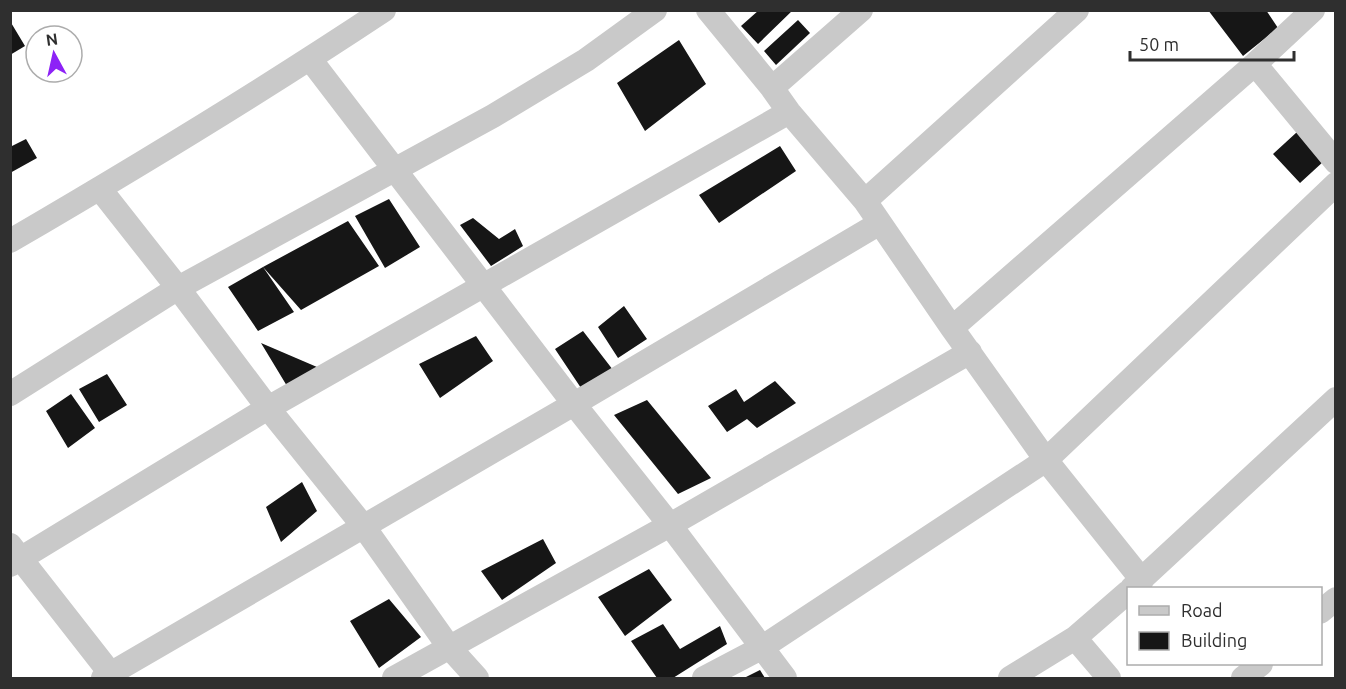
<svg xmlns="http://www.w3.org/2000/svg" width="1346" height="689" font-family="Ubuntu,sans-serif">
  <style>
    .building { fill: #161616 }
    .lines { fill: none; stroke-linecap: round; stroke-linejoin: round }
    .street { stroke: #c9c9c9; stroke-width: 24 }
  </style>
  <rect width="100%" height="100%" fill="#fff"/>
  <!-- building -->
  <path class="building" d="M759 10H793L758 44 741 26Z
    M1208 10H1266L1278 28 1243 56Z
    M798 20 810 33 776 65 764 51Z
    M10 21 25 46 10 55Z
    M679 40 706 84 645 131 617 83Z
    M1297 132 1324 161 1300 183 1273 154Z
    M26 139 37 158 10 173V147Z
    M780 146 796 171 719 223 699 195Z
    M389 199 420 247 385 268 355 216Z
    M473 218 499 239 515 229 523 246 491 266 460 225Z
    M348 221 379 266 301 310 263 267Z
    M263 267 294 312 258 331 228 287Z
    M624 306 647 339 618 358 598 327Z
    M583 331 613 370 581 388 555 349Z
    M476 336 493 361 440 398 419 364Z
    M261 343 324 370 287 386Z
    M107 374 127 405 99 422 79 389Z
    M775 381 796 403 757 428 747 419 727 432 708 406 736 389 744 402Z
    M71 394 95 428 68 448 46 411Z
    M647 400 711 478 678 494 614 415Z
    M302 482 317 511 281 542 266 507Z
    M543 539 556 563 502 600 481 571Z
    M649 569 672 600 625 636 598 597Z
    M389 599 421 637 379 668 350 621Z
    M663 624 680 649 720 626 727 644 673 678H657L631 641Z
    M760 670 765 678H744Z"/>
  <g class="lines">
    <!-- street -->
    <path class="street" d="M708 10 772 88 789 112 865 201 952 328 1046 460 1142 580
      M310 59 574 404 670 525 785 678
      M1255 64 1336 162
      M772 88 861 10
      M100 189 178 288 268 408 364 527 449 647 477 678
      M865 201 1077 10
      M10 241C137 167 262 91 384 10
      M952 328 1255 64 1313 10
      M10 394 178 288 493 116 586 60 655 10
      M10 545 114 678
      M10 565 268 408 789 112
      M1132 588 1336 399
      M1320 612 1336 599
      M1075 638 1109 678
      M103 678 574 404 880 223
      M394 678 670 525 970 352
      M704 678 761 648 1046 460 1336 184
      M1010 678 1075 638 1128 592
      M1243 678 1261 664"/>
  </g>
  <!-- border -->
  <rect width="1346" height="689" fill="none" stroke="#2f2f2f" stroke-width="24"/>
  <!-- legend -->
  <rect x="1127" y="587" width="195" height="78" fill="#ffffff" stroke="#acacac" stroke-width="1.5"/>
  <rect x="1139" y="606" width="30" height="9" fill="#c9c9c9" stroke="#acacac" stroke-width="1.5"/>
  <text x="1181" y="617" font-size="18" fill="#2f2f2f">Road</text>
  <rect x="1139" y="632" width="30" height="18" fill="#161616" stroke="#acacac" stroke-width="1.5"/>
  <text x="1181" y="647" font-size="18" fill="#2f2f2f">Building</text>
  <!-- north arrow -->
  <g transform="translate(54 54) rotate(352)"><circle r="28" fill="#ffffff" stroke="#acacac" stroke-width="1.5"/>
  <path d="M0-4.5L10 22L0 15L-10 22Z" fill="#8d22f6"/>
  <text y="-9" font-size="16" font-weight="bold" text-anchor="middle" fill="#2f2f2f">N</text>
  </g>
  <!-- scale -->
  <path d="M1130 51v9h164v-9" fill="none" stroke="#2f2f2f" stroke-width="3"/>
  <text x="1139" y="51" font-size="18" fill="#2f2f2f" stroke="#ffffff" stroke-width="4.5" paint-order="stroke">50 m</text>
</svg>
